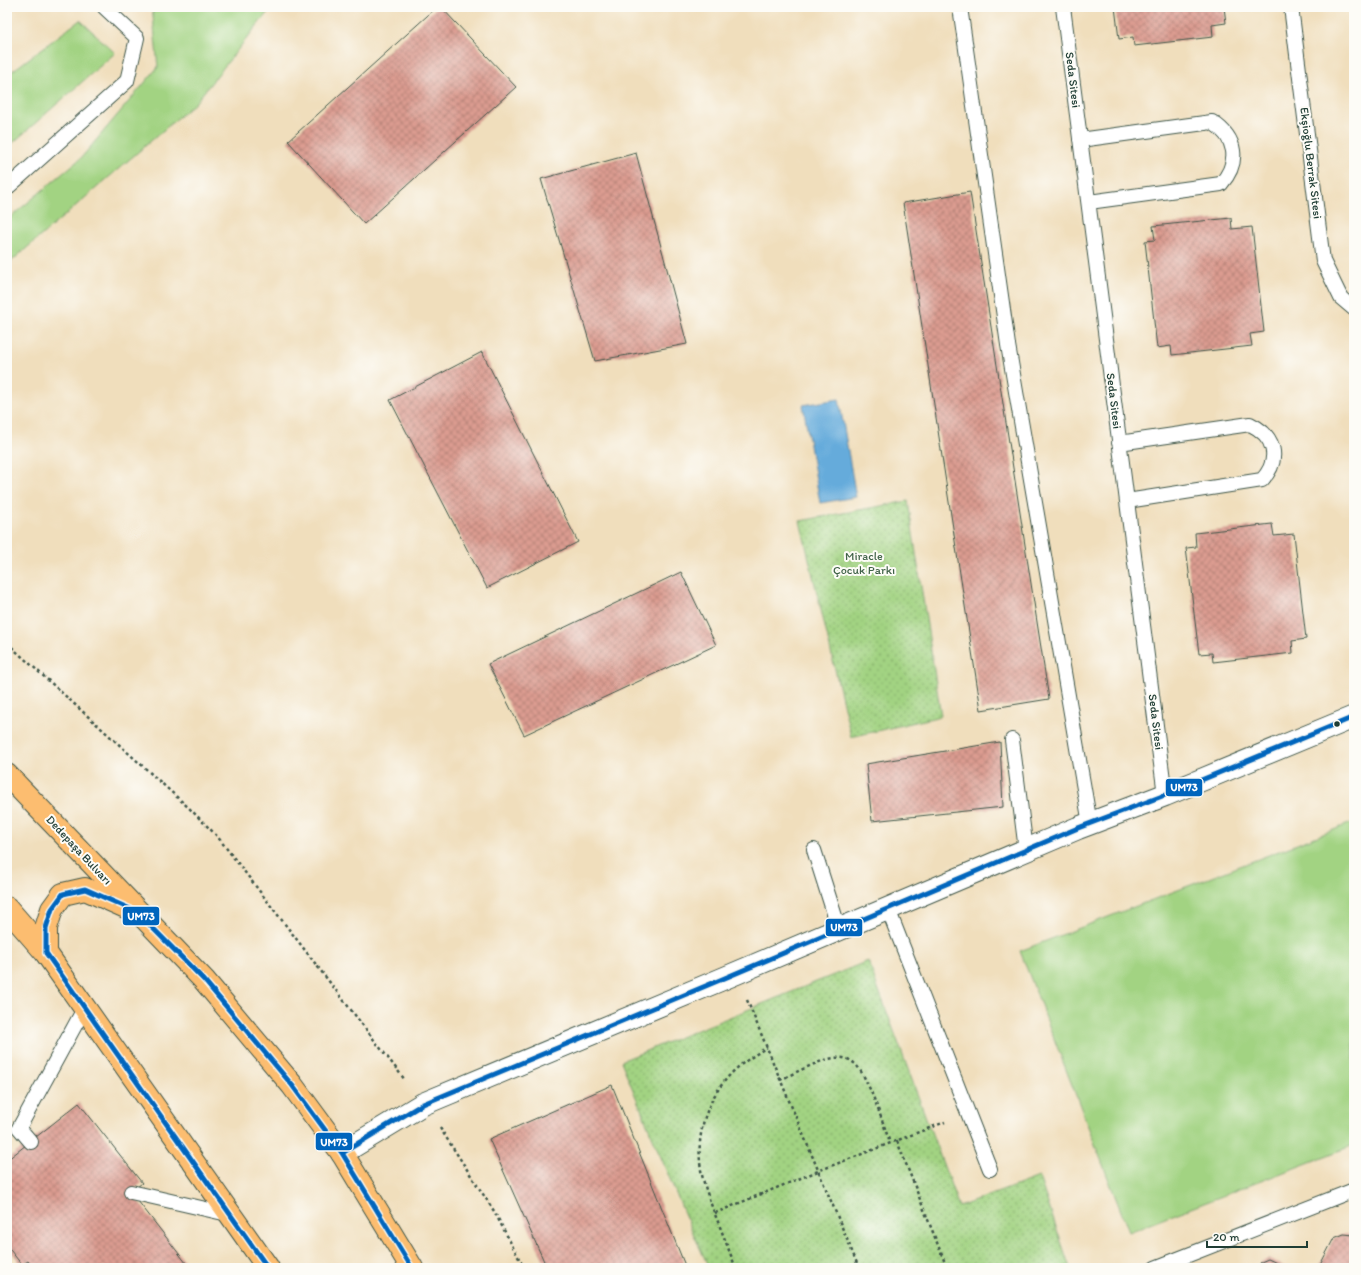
<svg xmlns="http://www.w3.org/2000/svg" width="1361" height="1275" font-family="Itim,sans-serif">
  <style>
    .grass { fill: #a2d382; stroke: #60885b }
    .park { fill: url(#park-dots); stroke: #60885b }
    .water { fill: #65abdb; stroke: #427488 }
    .building { fill: url(#building-cross-hatch) }
    .lines { fill: none; stroke-linecap: round; stroke-linejoin: round }
    .lane-casing { stroke: #3e5548; stroke-width: 16 }
    .street-casing { stroke: #3e5548; stroke-width: 24 }
    .primary-casing { stroke: #3e5548; stroke-width: 24 }
    .path { stroke: #3e5548; stroke-width: 2.5; stroke-dasharray: 3 3; stroke-linecap: butt }
    .lane { stroke: #fff; stroke-width: 14 }
    .street { stroke: #fff; stroke-width: 22 }
    .primary { stroke: #fcbd6f; stroke-width: 22 }
    .bus-1-casing { stroke: #fdfcf7; stroke-width: 8 }
    .bus-1 { stroke: #0065bd; stroke-width: 5 }
    .bus-dot { fill: #1f3d34; stroke: #fdfcf7; stroke-width: 1.5 }
    .labels { text-anchor: middle; dominant-baseline: central; stroke-width: 4; stroke-linejoin: round; paint-order: stroke }
    .street-label { font-size: 12px; fill: #1f3d34; stroke: #fdfcf7 }
    .park-label { font-size: 12px; fill: #406248; stroke: #fdfcf7 }
    .line-badge { stroke: #fdfcf7; stroke-width: 1.5 }
    .badge-label { font-size: 11px; text-anchor: middle; font-weight: bold; fill: #fff }
  </style>
  <defs>
    <pattern id="park-dots" width="8" height="8" patternUnits="userSpaceOnUse"><rect width="8" height="8" fill="#a2d382"/><path d="M2 2h.1M6 6h.1" fill="none" stroke="#83ac6b" stroke-width="1.8" stroke-linecap="round"/></pattern>
    <pattern id="building-cross-hatch" width="8" height="8" patternUnits="userSpaceOnUse"><rect width="8" height="8" fill="#db9b90"/><path d="M0 0l8 8M0 8l8-8" fill="none" stroke="#b18076"/></pattern>
  </defs>
  <rect width="100%" height="100%" fill="#fdfcf7"/>
  <filter id="ink" filterUnits="userSpaceOnUse"><feTurbulence type="fractalNoise" baseFrequency=".025" numOctaves="2"/><feDisplacementMap in="SourceGraphic" scale="8" xChannelSelector="R" yChannelSelector="G"/><feConvolveMatrix kernelMatrix="1 2 1 2 8 2 1 2 1" color-interpolation-filters="sRGB"/></filter>
  <filter id="wash" filterUnits="userSpaceOnUse"><feTurbulence type="fractalNoise" baseFrequency=".012" numOctaves="4" result="noise"/><feDisplacementMap in="SourceGraphic" scale="16" xChannelSelector="R" yChannelSelector="G"/><feGaussianBlur stdDeviation="0.9" result="paint"/><feColorMatrix in="noise" values="0 0 0 0 0 0 0 0 0 0 0 0 0 0 0 0 0 1.4 0 .05"/><feComposite in="paint" operator="in"/></filter>
  <g filter="url(#wash)">
    <rect width="100%" height="100%" fill="#f0debc"/>
    <!-- grass -->
    <path class="grass" d="M152 7H272L195 103 7 265V220L81 158 158 67Z
      M80 20 115 53 7 148V75Z
      M1354 822V1145L1129 1232 1020 951Z"/>
    <!-- park -->
    <path class="park" d="M908 501 941 716 851 737 800 521Z
      M868 961 959 1207 1039 1177 1070 1268H709L684 1213 621 1061Z"/>
    <!-- water -->
    <path class="water" d="M839 399 856 497 820 503 803 405Z"/>
    <g id="blocks">
      <!-- building -->
      <path class="building" d="M437 7H441L516 87 364 224 288 141Z
        M1115 7H1224L1226 23 1212 25 1213 37 1134 46 1133 37 1119 39Z
        M636 153 687 344 595 361 541 179Z
        M970 192 1049 699 981 710 903 203Z
        M1231 218 1232 229 1252 227 1264 332 1250 334 1252 346 1172 355 1171 346 1157 348 1145 241 1155 240 1153 226Z
        M482 352 578 542 487 588 390 400Z
        M1272 524 1274 536 1294 534 1306 639 1292 641 1293 653 1213 662 1212 653 1199 654 1186 548 1196 547 1195 533Z
        M681 572 716 645 524 735 488 664Z
        M1000 742 1003 807 872 821 866 764Z
        M612 1085 686 1268H547L489 1139Z
        M79 1103 142 1183 131 1192 190 1268H34L28 1261 22 1265 7 1246V1160Z
        M1344 1234 1354 1235V1268H1312L1320 1265 1334 1238Z
        M1268 1259 1288 1268H1258L1261 1262Z"/>
    </g>
  </g>
  <g filter="url(#ink)">
    <use href="#blocks" fill-opacity="0" stroke="#3e5548" stroke-width="1"/>
    <g class="lines">
      <defs>
        <path id="lane" d="M960 7 1008 345 1090 824
          M1063 7 1165 795
          M1291 7 1323 261 1341 298 1354 309
          M1080 140 1212 122C1237 138 1240 162 1221 184L1089 202
          M7 188 127 81 137 38 104 7
          M1119 443 1250 424C1275 436 1281 459 1262 480L1127 501
          M1012 740 1026 850
          M814 850 839 929
          M888 909 990 1169
          M31 1142 19 1128 85 1007
          M131 1192 232 1215
          M1155 1268 1354 1190"/>
        <path id="street" d="M342 1153 423 1104 720 980 1078 828 1165 795 1354 717"/>
        <path id="primary" d="M7 775 204 980 292 1085 342 1153 412 1268
          M7 908 46 953 268 1268
          M46 953V928L52 909 63 894 85 889 128 908"/>
      </defs>
      <!-- lane casing -->
      <use href="#lane" class="lane-casing"/>
      <!-- street casing -->
      <use href="#street" class="street-casing"/>
      <!-- primary casing -->
      <use href="#primary" class="primary-casing"/>
      <!-- path -->
      <path class="path" d="M7 643 189 808 217 836 405 1080
        M747 1000 859 1268
        M780 1080C795 1073 819 1060 834 1058 842 1057 848 1058 854 1063 867 1073 884 1126 890 1143
        M440 1128 494 1211 524 1268
        M897 1141 947 1268
        M715 1213 818 1171 945 1122
        M736 1268C729 1251 723 1234 716 1217 710 1202 704 1186 701 1170 695 1132 708 1094 737 1068 746 1060 757 1054 767 1047"/>
      <!-- lane -->
      <use href="#lane" class="lane"/>
      <!-- street -->
      <use href="#street" class="street"/>
      <!-- primary -->
      <use href="#primary" class="primary"/>
      <defs>
        <path id="bus-1" d="M46 953V928L52 909 63 894 85 889 137 912 204 980 292 1085 342 1153 412 1268
          M46 953 268 1268
          M342 1153 423 1104 720 980 1078 828 1165 795 1354 717"/>
      </defs>
      <!-- bus-1 casing -->
      <use href="#bus-1" class="bus-1-casing"/>
      <!-- bus-1 -->
      <use href="#bus-1" class="bus-1"/>
    </g>
  </g>
  <!-- markers -->
  <circle class="bus-dot" cx="1337" cy="724" r="3.5"/>
  <g class="labels">
    <!-- street labels -->
    <g class="street-label">
      <text transform="translate(1073 80) rotate(83)">Seda Sitesi</text>
      <text transform="translate(1311 163) rotate(83)">Ekşioğlu Berrak Sitesi</text>
      <text transform="translate(1114 401) rotate(83)">Seda Sitesi</text>
      <text transform="translate(1156 722) rotate(83)">Seda Sitesi</text>
      <text transform="translate(79 850) rotate(47)">Dedepaşa Bulvarı</text>
    </g>
    <!-- park labels -->
    <g class="park-label">
      <text x="864" y="556">Miracle<tspan x="864" dy="14">Çocuk Parkı</tspan></text>
    </g>
  </g>
  <g class="line-badge">
    <rect x="1165" y="778" width="38" height="19" rx="4" fill="#0065bd"/>
    <rect x="122" y="906" width="38" height="20" rx="4" fill="#0065bd"/>
    <rect x="825" y="918" width="38" height="19" rx="4" fill="#0065bd"/>
    <rect x="315" y="1132" width="38" height="19" rx="4" fill="#0065bd"/>
  </g>
  <g class="badge-label">
    <text x="1184" y="791">UM73</text>
    <text x="141" y="920">UM73</text>
    <text x="844" y="931">UM73</text>
    <text x="334" y="1146">UM73</text>
  </g>
  <!-- margin -->
  <rect width="1361" height="1275" fill="none" stroke="#fdfcf7" stroke-width="24"/>
  <!-- scale -->
  <path d="M1207 1241v6h100v-6" fill="none" stroke="#1f3d34" stroke-width="2"/>
  <text x="1213" y="1241" font-size="12" fill="#1f3d34" stroke="#fdfcf7" stroke-width="3" paint-order="stroke">20 m</text>
</svg>
